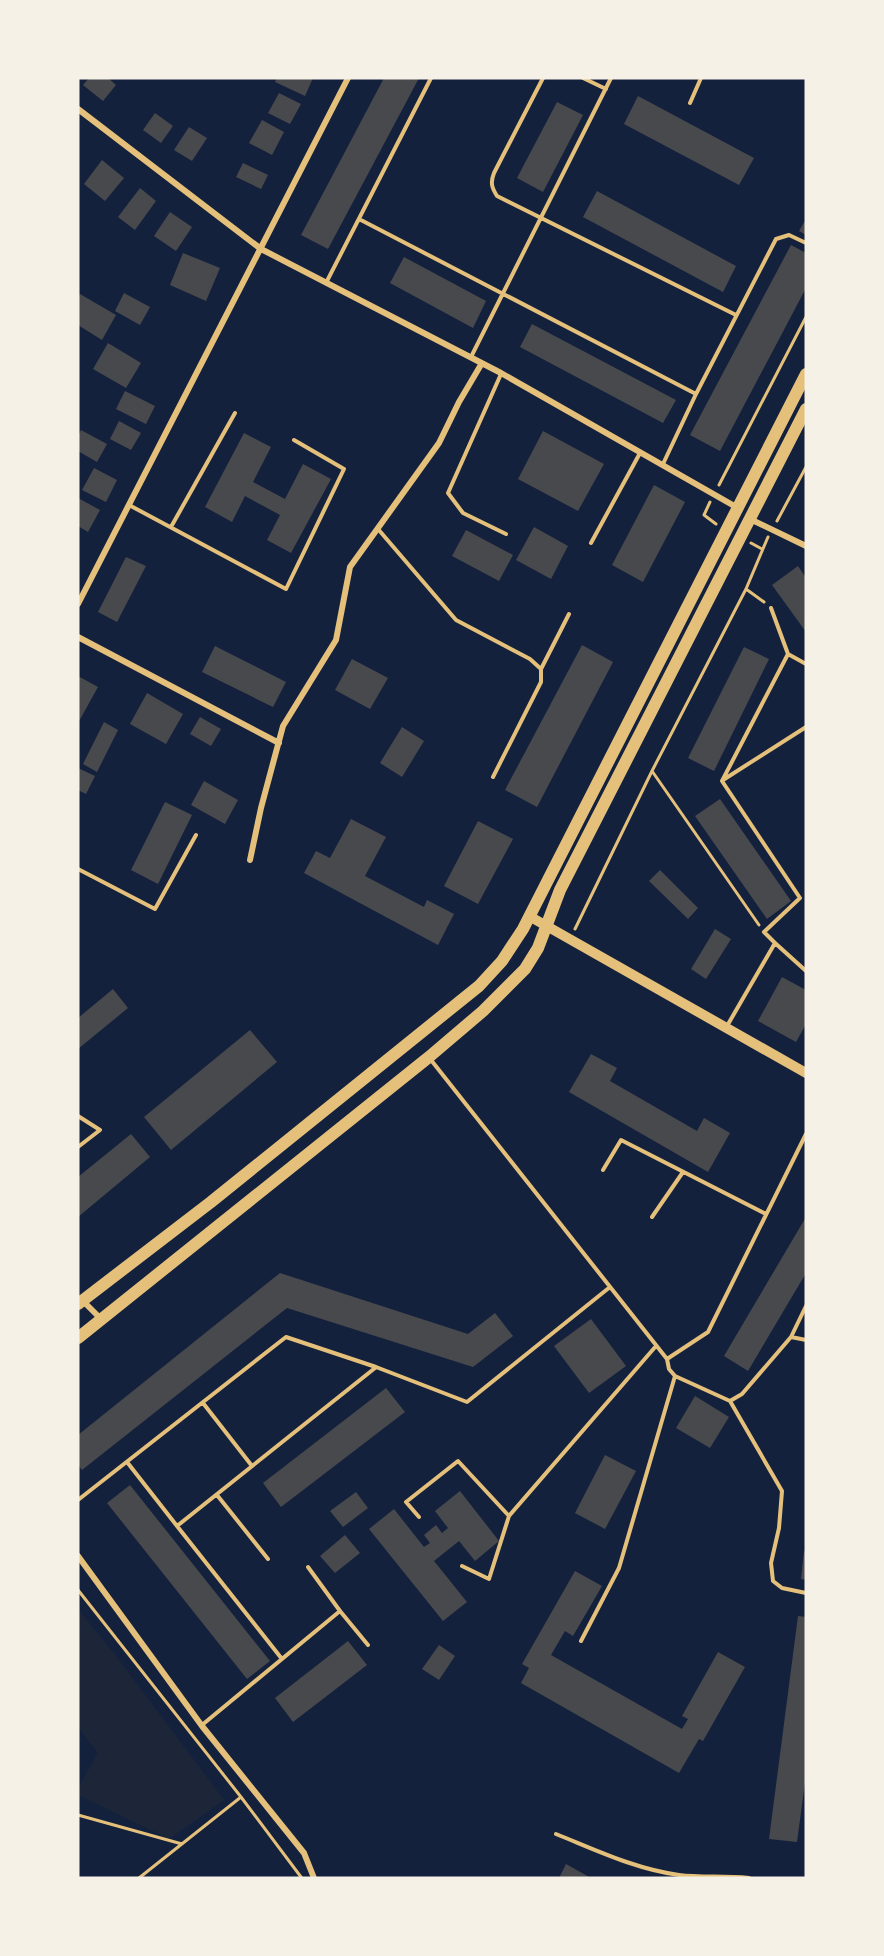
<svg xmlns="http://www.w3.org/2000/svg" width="884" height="1956" font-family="'Source Sans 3',sans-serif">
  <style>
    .green { fill: #1d2539 }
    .building { fill: #48494c }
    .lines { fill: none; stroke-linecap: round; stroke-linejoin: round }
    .path { stroke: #e5c07b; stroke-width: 3 }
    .service { stroke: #e5c07b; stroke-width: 4 }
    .minor { stroke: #e5c07b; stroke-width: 6 }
    .tertiary { stroke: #e5c07b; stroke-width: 10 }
    .secondary { stroke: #e5c07b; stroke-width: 12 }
  </style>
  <rect width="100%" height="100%" fill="#14213d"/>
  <!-- green -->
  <path class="green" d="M78 1609 116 1656 224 1800 169 1839 78 1795V1788L98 1753 78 1727Z"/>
  <!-- building -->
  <path class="building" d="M89 78H108L116 85 103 101 83 85Z
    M277 78H313L305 96 275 82Z
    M384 78H419L328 249 301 235Z
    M279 93 301 104 290 124 268 113Z
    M638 96 754 158 739 185 624 124Z
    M557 102 583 115 543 192 517 178Z
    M155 113 173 126 161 143 143 130Z
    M262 120 284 132 272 155 249 143Z
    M189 127 207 138 192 161 174 150Z
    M102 160 124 178 105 201 84 184Z
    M243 163 268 175 261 189 236 177Z
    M140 188 156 201 135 230 118 217Z
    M597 191 736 266 723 292 583 217Z
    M170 212 192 227 176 251 154 236Z
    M806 219V235L799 231Z
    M791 245 806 253V288L720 451 690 435Z
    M183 253 220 268 206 301 170 285Z
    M404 257 486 301 473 328 390 283Z
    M124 293 150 307 140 325 115 311Z
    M80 294 116 315 102 340 78 325V298Z
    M532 324 676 400 663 423 520 347Z
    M108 343 141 363 126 388 93 369Z
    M125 391 155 406 146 424 116 409Z
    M119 421 141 433 131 450 110 439Z
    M81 430 107 444 97 462 78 451V436Z
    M543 431 604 464 578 511 518 479Z
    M244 433 271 447 253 482 285 499 303 464 331 479 291 553 267 540 280 515 245 496 232 522 205 507Z
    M94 468 117 480 106 502 82 490Z
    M654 485 685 502 643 582 612 565Z
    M78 498 100 510 88 532 78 526Z
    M534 527 568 546 551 579 516 560Z
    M466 530 513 555 499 581 452 556Z
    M126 557 146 566 117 622 98 612Z
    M798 566 806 578V632L772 585Z
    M582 645 613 662 537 807 505 790Z
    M215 646 286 682 273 707 202 672Z
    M744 647 769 659 714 771 688 758Z
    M352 659 388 678 370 709 335 690Z
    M78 676 98 687 78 723Z
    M147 693 183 714 166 744 130 724Z
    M200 717 221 729 211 746 190 734Z
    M104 722 118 730 97 772 83 764Z
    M402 727 424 741 402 777 380 763Z
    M78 768 95 776 86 794 78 790Z
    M204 781 238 800 225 824 191 805Z
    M720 799 791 901 767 919 695 816Z
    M165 802 192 815 158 884 131 870Z
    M351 819 386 837 365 876 424 907 427 900 454 914 438 945 304 873 316 851 330 858Z
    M478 821 513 839 478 904 444 886Z
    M660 870 698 908 688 919 649 881Z
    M715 929 731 939 706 979 691 969Z
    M782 977 806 990V1024L796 1042 758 1021Z
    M113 989 128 1008 78 1049V1018Z
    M250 1030 277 1062 171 1150 144 1117Z
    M591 1054 617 1068 610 1081 697 1131 704 1118 730 1133 708 1172 569 1092Z
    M131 1134 150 1157 78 1217V1177Z
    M806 1217V1273L748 1371 724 1356Z
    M280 1273 468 1334 495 1313 513 1336 473 1367 287 1308 82 1470 78 1465V1435Z
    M591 1319 626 1366 589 1393 554 1346Z
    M386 1388 405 1412 281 1507 263 1483Z
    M695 1396 729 1417 710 1448 676 1428Z
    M605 1455 636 1471 605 1529 575 1513Z
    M130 1485 270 1661 247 1679 107 1503Z
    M460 1491 499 1541 475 1561 459 1541 434 1561 467 1602 443 1621 369 1529 394 1509 424 1547 430 1543 424 1535 436 1525 442 1533 448 1528 435 1511Z
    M356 1492 368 1508 343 1527 330 1511Z
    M345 1535 360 1553 335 1573 320 1556Z
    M804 1551 806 1552V1580L801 1579Z
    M575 1571 602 1586 573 1636 565 1631 551 1655 682 1729 688 1719 682 1716 718 1652 745 1667 703 1741 699 1739 679 1773 521 1683 529 1668 522 1664Z
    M798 1616 806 1617V1775L797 1842 769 1839Z
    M348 1641 367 1665 293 1722 275 1698Z
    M439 1645 455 1656 439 1680 422 1669Z
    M566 1864 591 1878H559Z"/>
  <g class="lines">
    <!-- path -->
    <path class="path" d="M719 485 806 317
      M710 502 704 515 716 524
      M777 521 806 467
      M751 543 762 549
      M746 589 764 602
      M652 771 759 925
      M575 929 652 771 746 589 768 537
      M78 1590 241 1797 301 1877
      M78 1815 182 1844
      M139 1878 241 1797"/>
    <!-- service -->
    <path class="service" d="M543 78 494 173C490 183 492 188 497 196L736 315
      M583 78 606 89
      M690 103 701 78
      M359 219 696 394
      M326 283 431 78
      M471 357 611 78
      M501 374 448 493 463 513 506 534
      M663 464 696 394 776 239 789 235 806 243
      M129 505 286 589 344 469 294 440
      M171 527 235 413
      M378 529 456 620 530 659 541 669V682L493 777
      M591 543 640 453
      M771 608 788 654
      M541 669 569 614
      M723 780 806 727
      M78 869 155 909 196 835
      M775 943 806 971
      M727 1026 775 943 764 932 800 898 722 781 788 654 806 664
      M431 1060 667 1359 708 1332 806 1134
      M78 1116 100 1130 78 1147
      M603 1170 621 1140 766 1214
      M652 1217 683 1172
      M791 1337 806 1306
      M667 1359 669 1369 675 1376 730 1401 742 1394 791 1337 806 1340
      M730 1401 782 1491 779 1528 771 1563 773 1581 782 1588 806 1593
      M203 1403 252 1466
      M127 1462 177 1526 375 1368
      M217 1495 268 1559
      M78 1500 286 1337 376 1367 467 1402 610 1287
      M419 1517 406 1502 458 1461 509 1516
      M177 1526 282 1659
      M462 1566 489 1579 509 1516 656 1346
      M340 1611 368 1645
      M581 1641 619 1568 675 1376
      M202 1725 340 1611 308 1567
      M556 1834C596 1850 635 1869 679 1875 702 1878 725 1875 749 1878"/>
    <!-- minor -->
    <path class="minor" d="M78 109 261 249 501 373 738 508
      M750 519 806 546
      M78 604 348 78
      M78 637 279 743
      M250 860 261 808 283 726 336 640 350 567 439 443 459 402 482 363
      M81 1299 101 1319
      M78 1556 202 1726 304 1853 314 1878"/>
    <!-- tertiary -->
    <path class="tertiary" d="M529 916 806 1073"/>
    <!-- secondary -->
    <path class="secondary" d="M78 1304 211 1202 479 986 502 961 523 929 806 374
      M78 1338 429 1057 483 1011 525 969 538 948 560 890 806 409"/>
  </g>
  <!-- border -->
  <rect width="884" height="1956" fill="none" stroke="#f6f1e7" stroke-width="159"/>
</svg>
